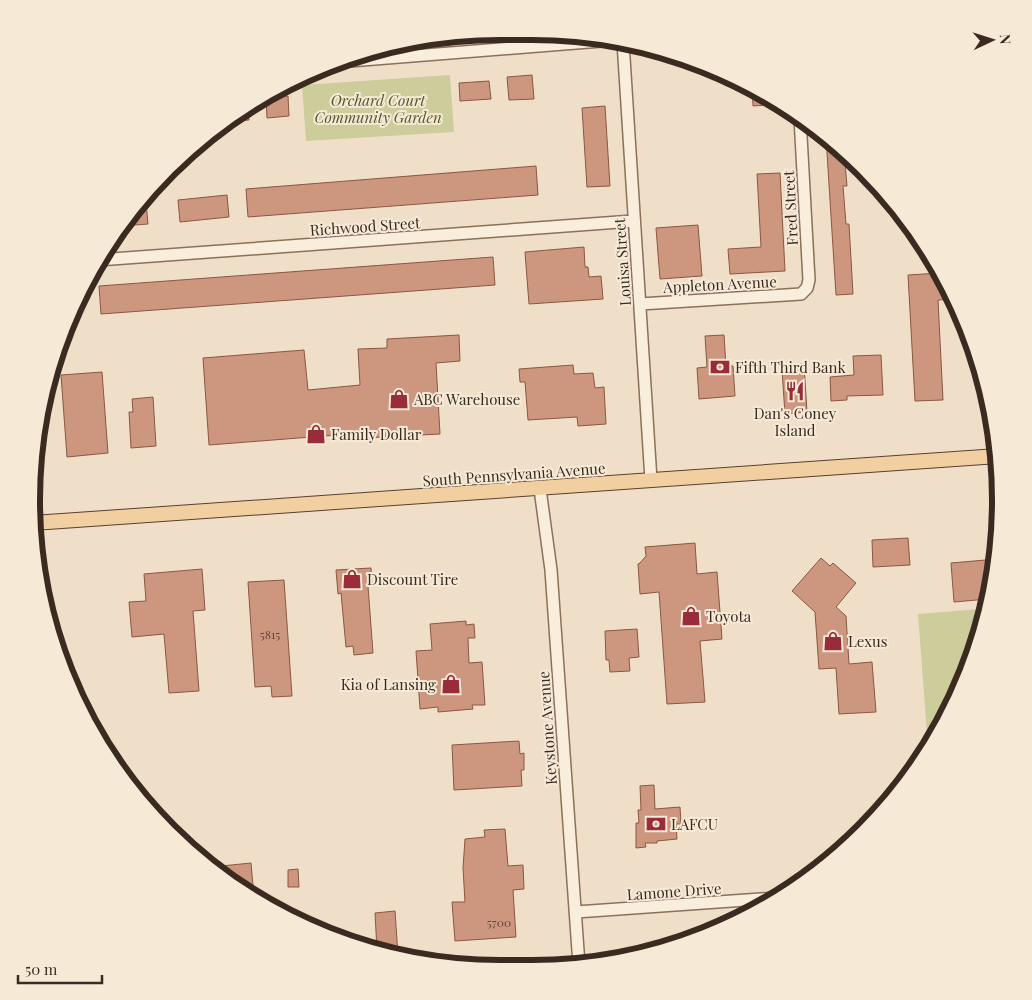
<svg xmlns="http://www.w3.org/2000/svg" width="1032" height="1000" font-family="'Playfair Display',serif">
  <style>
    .green { fill: #cdcd9b }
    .building { fill: #cd967e; stroke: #8a5742 }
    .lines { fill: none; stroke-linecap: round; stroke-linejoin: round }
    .minor-casing { stroke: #8b705c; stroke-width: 14 }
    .major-casing { stroke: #593f30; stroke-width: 16 }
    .minor { stroke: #f9eddb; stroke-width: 11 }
    .major { stroke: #f1cfa0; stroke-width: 14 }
    .labels { text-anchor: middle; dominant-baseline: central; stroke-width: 4; stroke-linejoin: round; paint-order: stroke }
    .number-label { font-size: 12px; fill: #604538 }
    .park-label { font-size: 15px; font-style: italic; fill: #515827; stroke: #f6ead7 }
    .street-label { font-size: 15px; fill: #3b2a20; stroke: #f6ead7 }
    .poi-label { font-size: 15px; fill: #3b2a20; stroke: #f6ead7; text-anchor: start }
    .rim { fill: none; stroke: #3b2a20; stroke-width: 6 }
  </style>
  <rect width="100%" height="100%" fill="#efdfc8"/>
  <!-- green -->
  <path class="green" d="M450 75 454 132 306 141 302 85Z
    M979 609 981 629 976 650 938 734 928 748 918 614Z"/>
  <!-- building -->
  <path class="building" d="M532 75 534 99 509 100 507 77Z
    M489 81 491 99 460 101 459 83Z
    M752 87 767 94 780 104 753 106Z
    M288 96 289 116 267 118 266 99Z
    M605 106 610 186 587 187 582 108Z
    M248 109 249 120 226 122 237 115Z
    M826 137 844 151 847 186H843L846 224H849L853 294 836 295Z
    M536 166 538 195 248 217 246 189Z
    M780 173 785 271 730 274 728 249 761 247 757 174Z
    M227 195 229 217 180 222 178 200Z
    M146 202 148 224 122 226 139 203Z
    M698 225 702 276 660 279 656 228Z
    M584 247 585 267H588L589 277 601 276 603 299 529 304 525 252Z
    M493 257 495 285 101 314 99 286Z
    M940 273 955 299 938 300 943 400 915 401 908 275Z
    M459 335 460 361 436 363 440 434 363 438V433L209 445 203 358 304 350 308 390 360 385 358 349 387 348V339Z
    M724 335 726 366H733L735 396 699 399 697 368 707 367 705 336Z
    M881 355 883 395 847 396V400L831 401 830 377 854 375 853 356Z
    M804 364 807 412 785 414 782 370 792 369V365Z
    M573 365 574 374 593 373 595 388 604 387 606 424 578 426 577 417 528 420 525 382H520L519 369Z
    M102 372 108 453 67 457 61 375Z
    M153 397 156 446 131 448 129 412H133L132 399Z
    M908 538 910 565 873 567 872 540Z
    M695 543 697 574 717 572 722 639 700 641 705 702 667 704 659 592 640 594 638 564 640 563 646 556 645 547Z
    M821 558 830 566 833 563 856 583 836 607 846 616 849 664 872 662 876 712 839 714 836 668 819 669 815 612 792 591Z
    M997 559 988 599 954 602 951 563Z
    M371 568 372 586H368L373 653 354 655 353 646 346 647 341 593 338 594 336 570Z
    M202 569 205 610 193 611 199 691 169 693 164 634 132 637 129 602 146 601 144 574Z
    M284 580 292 696 272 697 271 686 255 687 248 582Z
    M466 621V625L474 624 475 638H468L469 663 482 662 485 705H472L473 709 438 712V707L420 709 416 651 432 650 430 624Z
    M637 629 639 657 629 658 630 671 610 672 609 660H606L605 631Z
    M519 741 520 754 524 753V770H521L522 786 454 790 452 745Z
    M654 785 655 809 680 807 681 824H676L677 839 657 841V843H645L646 847 636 848V823H639L638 810H641L640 786Z
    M505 829 508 866 523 865 524 889 513 890 516 937 455 941 452 902H465L463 868 465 839 485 837 484 830Z
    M251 863 254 897 211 867Z
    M298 869 299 887H288V870Z
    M395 911 398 955 377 950 375 913Z
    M354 934 355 945 331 935Z"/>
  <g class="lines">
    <defs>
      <path id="minor" d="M623 42 651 480
        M337 62 614 40
        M98 260 633 221
        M640 304 801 294 807 288 809 280 800 118
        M540 489 551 570 579 965
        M576 912 775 898"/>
      <path id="major" d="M33 523 998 456"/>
    </defs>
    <!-- minor casing -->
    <use href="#minor" class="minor-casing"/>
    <!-- major casing -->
    <use href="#major" class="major-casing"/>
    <!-- minor -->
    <use href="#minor" class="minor"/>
    <!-- major -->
    <use href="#major" class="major"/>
  </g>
  <!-- icons -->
  <defs>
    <symbol id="bank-bare" viewBox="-9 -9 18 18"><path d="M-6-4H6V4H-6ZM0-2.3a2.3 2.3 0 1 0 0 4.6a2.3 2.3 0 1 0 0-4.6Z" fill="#9a2c39" stroke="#f6ead7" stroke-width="2.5" paint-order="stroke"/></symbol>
    <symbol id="restaurant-bare" viewBox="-9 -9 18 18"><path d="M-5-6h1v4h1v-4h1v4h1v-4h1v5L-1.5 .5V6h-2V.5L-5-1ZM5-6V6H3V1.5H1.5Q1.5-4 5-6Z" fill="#9a2c39" stroke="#f6ead7" stroke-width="2.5" paint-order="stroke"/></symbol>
    <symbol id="shop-bare" viewBox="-9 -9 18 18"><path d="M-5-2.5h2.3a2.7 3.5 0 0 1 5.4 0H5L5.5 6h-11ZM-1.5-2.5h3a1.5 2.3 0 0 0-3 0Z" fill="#9a2c39" stroke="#f6ead7" stroke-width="2.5" paint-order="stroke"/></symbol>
  </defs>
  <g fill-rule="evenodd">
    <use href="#bank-bare" x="706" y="353" width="28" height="28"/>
    <use href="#restaurant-bare" x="781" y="377" width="28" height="28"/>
    <use href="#shop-bare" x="385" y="385" width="28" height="28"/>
    <use href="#shop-bare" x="302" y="420" width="28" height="28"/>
    <use href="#shop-bare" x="338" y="565" width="28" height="28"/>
    <use href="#shop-bare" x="677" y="602" width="28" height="28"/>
    <use href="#shop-bare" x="819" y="627" width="28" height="28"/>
    <use href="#shop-bare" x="437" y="670" width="28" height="28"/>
    <use href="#bank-bare" x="642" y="810" width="28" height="28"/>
  </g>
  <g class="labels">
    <!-- number labels -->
    <g class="number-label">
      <text x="270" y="634">5815</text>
      <text x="499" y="922">5700</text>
    </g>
    <!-- park labels -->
    <g class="park-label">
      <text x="378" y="100">Orchard Court<tspan x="378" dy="17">Community Garden</tspan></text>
    </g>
    <!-- street labels -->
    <g class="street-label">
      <text transform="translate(790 208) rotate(-93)">Fred Street</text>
      <text transform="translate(365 226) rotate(-4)">Richwood Street</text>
      <text transform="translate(622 262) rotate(-94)">Louisa Street</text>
      <text transform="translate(720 284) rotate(-3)">Appleton Avenue</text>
      <text transform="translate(514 474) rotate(-4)">South Pennsylvania Avenue</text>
      <text transform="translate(547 728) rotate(-94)">Keystone Avenue</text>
      <text transform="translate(674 891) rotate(-4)">Lamone Drive</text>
    </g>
    <!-- poi labels -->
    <g class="poi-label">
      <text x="735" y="367">Fifth Third Bank</text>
      <text x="414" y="399">ABC Warehouse</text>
      <text x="795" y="413" text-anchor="middle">Dan's Coney<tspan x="795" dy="17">Island</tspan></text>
      <text x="331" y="434">Family Dollar</text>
      <text x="367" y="579">Discount Tire</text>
      <text x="706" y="616">Toyota</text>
      <text x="848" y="641">Lexus</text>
      <text x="436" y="684" text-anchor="end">Kia of Lansing</text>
      <text x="671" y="824">LAFCU</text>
    </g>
  </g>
  <!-- crop -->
  <path d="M0 0H1032V1000H0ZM500 40H532A460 460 0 0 1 992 500V500A460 460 0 0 1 532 960H500A460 460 0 0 1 40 500V500A460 460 0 0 1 500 40Z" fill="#f6ead7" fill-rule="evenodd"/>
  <path class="rim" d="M500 40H532A460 460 0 0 1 992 500V500A460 460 0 0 1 532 960H500A460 460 0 0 1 40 500V500A460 460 0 0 1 500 40Z"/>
  <!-- north arrow -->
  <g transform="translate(992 40) rotate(86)" stroke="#f6ead7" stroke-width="4" paint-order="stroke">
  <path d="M0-4L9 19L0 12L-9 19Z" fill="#3b2a20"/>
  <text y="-8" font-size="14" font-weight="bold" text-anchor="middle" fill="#3b2a20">N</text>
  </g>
  <!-- scale -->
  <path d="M18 975v8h84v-8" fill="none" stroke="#3b2a20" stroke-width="2.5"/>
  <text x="25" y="975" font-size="15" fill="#3b2a20" stroke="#f6ead7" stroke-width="4" paint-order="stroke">50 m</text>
</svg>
